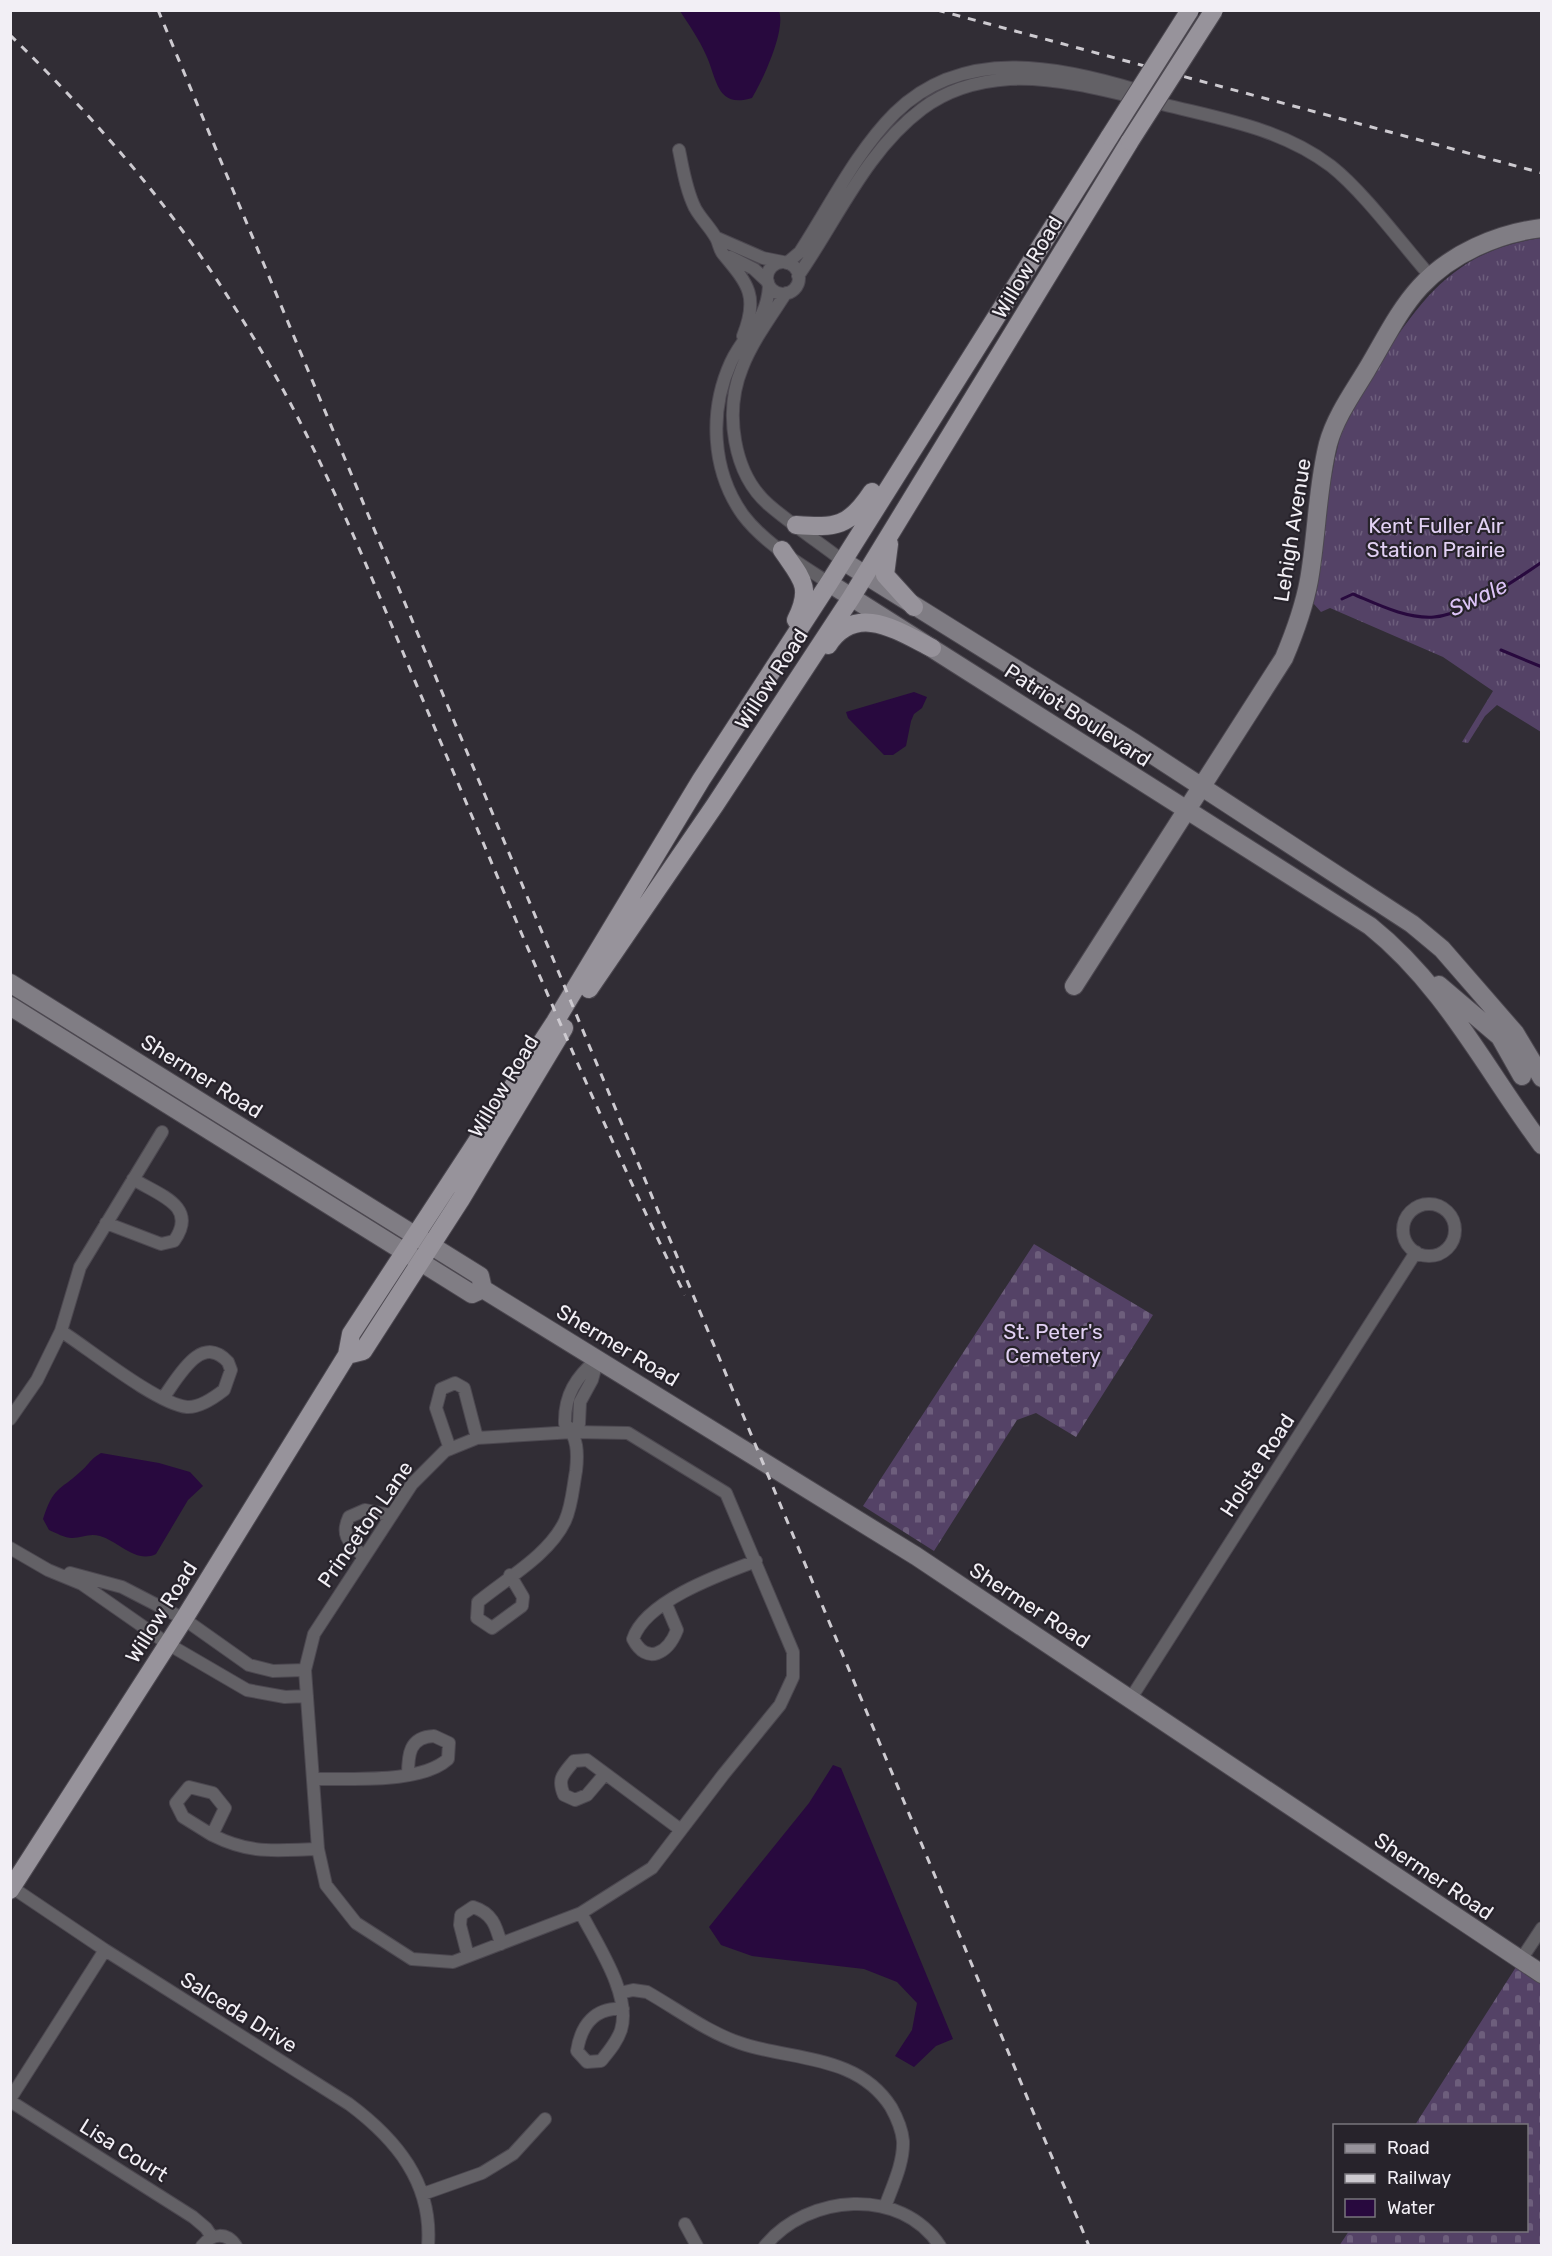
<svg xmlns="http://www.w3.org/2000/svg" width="1552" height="2256" font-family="Rubik,sans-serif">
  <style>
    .grass { fill: url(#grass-tufts) }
    .cemetery { fill: url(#cemetery-stones) }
    .water { fill: #28093e }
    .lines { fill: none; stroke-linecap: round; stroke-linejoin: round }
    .stream { stroke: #28093e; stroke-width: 3 }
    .street-casing { stroke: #4c4850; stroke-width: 14 }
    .secondary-casing { stroke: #4c4850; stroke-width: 20 }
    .primary-casing { stroke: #4c4850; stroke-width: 20 }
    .street { stroke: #636166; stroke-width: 12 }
    .secondary { stroke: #807d84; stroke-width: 18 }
    .primary { stroke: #97939b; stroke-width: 18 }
    .rail { stroke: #cdcad0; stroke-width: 3; stroke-dasharray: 8 8; stroke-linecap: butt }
    .primary-bridge-casing { stroke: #4c4850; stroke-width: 20; stroke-linecap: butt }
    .primary-bridge { stroke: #97939b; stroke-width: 18 }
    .labels { text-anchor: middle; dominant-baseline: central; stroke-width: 4.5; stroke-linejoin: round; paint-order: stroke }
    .street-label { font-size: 21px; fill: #f2eff5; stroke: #27232b }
    .park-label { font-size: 21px; fill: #e2d1f4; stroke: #27232b }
    .water-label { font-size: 22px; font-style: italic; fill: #ddc4f8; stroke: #27232b }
  </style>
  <defs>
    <pattern id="grass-tufts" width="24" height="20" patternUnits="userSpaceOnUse" patternTransform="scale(1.5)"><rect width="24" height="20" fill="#544266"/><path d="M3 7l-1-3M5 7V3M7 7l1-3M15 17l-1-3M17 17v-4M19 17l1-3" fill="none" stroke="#6d5e7c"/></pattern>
    <pattern id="cemetery-stones" width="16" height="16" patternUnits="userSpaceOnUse" patternTransform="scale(1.5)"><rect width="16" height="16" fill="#544266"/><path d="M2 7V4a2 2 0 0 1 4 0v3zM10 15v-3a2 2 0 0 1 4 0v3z" fill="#6d5e7c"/></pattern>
  </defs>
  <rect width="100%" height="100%" fill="#312d35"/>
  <!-- grass -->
  <path class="grass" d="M1541 238V732L1497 705 1485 716 1468 743 1462 742 1493 691 1443 657 1330 608 1321 612 1313 603C1319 587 1319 567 1321 549 1326 513 1330 477 1339 441 1346 414 1365 384 1381 360 1424 295 1458 250 1541 238Z"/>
  <!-- cemetery -->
  <path class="cemetery" d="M1034 1244 1153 1315 1076 1437 1036 1413 1017 1420 934 1551 863 1506Z
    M1516 1967 1541 1984V2245L1339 2246 1349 2231 1526 2230V2126L1415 2125Z"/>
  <!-- water -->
  <path class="water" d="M779 11C786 30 763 80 752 98 716 109 717 78 706 55 699 39 689 25 680 11Z
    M914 692 927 697 922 708 914 714 911 721 906 746 893 755H884L848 718 846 712Z
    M101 1453 159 1463 190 1472 203 1486 188 1500 156 1554C136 1564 118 1541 100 1536 89 1533 82 1538 72 1538 65 1538 56 1533 49 1530L43 1519C54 1486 58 1492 80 1472 89 1465 88 1461 101 1453Z
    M833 1765 841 1768 953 2039 936 2046 914 2067 895 2056 912 2030 917 2003 897 1982 864 1969 752 1956 721 1945 709 1927 809 1803Z"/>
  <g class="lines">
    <!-- stream -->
    <path class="stream" d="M1342 599 1353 594C1377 604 1406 619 1434 617 1464 615 1516 580 1542 562
      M1501 650 1542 667"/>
    <defs>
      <path id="street" d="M679 150C683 169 686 190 695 208 701 219 710 227 716 238 719 243 719 249 723 254 748 284 759 296 743 336
        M717 238 763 258 783 262
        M730 257 754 269 768 282
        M767 278a16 16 0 1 1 32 0a16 16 0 1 1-32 0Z
        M787 263 800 252C830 206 856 152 895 113 963 46 1059 66 1140 91
        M798 276C837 220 866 151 922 109 947 90 979 81 1010 79 1061 77 1113 92 1162 104 1221 119 1281 128 1331 166 1364 192 1402 244 1431 277
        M769 286C767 322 745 332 731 362 709 410 711 470 743 515 764 543 800 564 829 583
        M786 293C771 316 752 342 742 368 724 412 733 474 769 505 792 525 819 542 843 561
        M1403 1230a26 26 0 1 1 52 0a26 26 0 1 1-52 0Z
        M106 1223 161 1244 174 1241C199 1206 159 1195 133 1179
        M61 1331C89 1349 157 1404 187 1407 200 1408 215 1397 224 1390L231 1370 228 1362C201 1332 178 1378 163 1398
        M10 1419 37 1380 61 1331 80 1267 162 1132
        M573 1432 628 1433 726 1493 793 1652V1677L780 1705 723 1775 652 1868 581 1913 453 1962 412 1959 356 1923 326 1885 318 1849 305 1670 314 1634 412 1484 445 1451 477 1438Z
        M573 1432 579 1424 580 1402 592 1380 598 1358
        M450 1449 436 1408 441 1389 455 1383 464 1388 477 1438
        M10 1548 48 1570 82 1584 168 1644 247 1690 285 1697 307 1696
        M363 1556C350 1543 340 1536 349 1517L365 1510 390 1515
        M70 1573 122 1587 184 1619 249 1665 273 1671 305 1670
        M510 1575 523 1597 522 1606 492 1628 477 1618 478 1602C507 1578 549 1555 565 1521 572 1506 573 1487 576 1471 578 1454 578 1436 565 1424 564 1395 576 1377 598 1358
        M666 1604 677 1630C668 1653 647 1666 633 1639 645 1601 721 1574 756 1561
        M1131 1698 1416 1252
        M604 1775 587 1795 575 1800 564 1795C557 1779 563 1774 574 1761L587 1760 681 1830
        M315 1779C351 1778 421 1784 448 1759L449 1743 434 1736C409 1737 408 1755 408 1775
        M212 1835 183 1817 176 1803 189 1787 213 1793 225 1808 212 1835C252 1855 275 1850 318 1849
        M10 1886 105 1950 349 2104C396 2139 433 2183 428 2246
        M581 1913C596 1943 632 1995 621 2030 617 2042 609 2051 601 2061L587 2062 577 2051C581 2025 595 2007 623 2009
        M468 1956 460 1925 461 1915 473 1907C492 1913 496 1925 501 1944
        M1520 1961 1542 1928
        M620 1993 633 1990 647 1992C677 2009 707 2032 740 2043 793 2061 857 2054 891 2107 896 2116 902 2130 903 2141 904 2163 892 2187 885 2207
        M10 2099 105 1950
        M10 2101 193 2217 206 2228 212 2237
        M423 2194 482 2173 513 2154 545 2119
        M685 2224 697 2246
        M202 2246C212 2233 227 2232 236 2246
        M765 2246C807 2194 901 2186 940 2246"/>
      <path id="secondary" d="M843 561 1133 742 1412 924 1442 949 1515 1033 1542 1078
        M829 583 1370 926C1445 986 1486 1070 1542 1145
        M10 983 480 1276 483 1289 916 1556 1542 1974
        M1439 985 1500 1037 1522 1076
        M1074 986 1284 658C1295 632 1304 607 1309 580 1317 535 1317 488 1328 444 1335 418 1352 394 1366 371 1383 343 1398 311 1420 287 1450 254 1498 233 1542 228
        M10 1006 472 1294 483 1289"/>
      <path id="primary" d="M796 525C836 528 849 527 872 492
        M889 544 885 575 914 607
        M782 550C801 578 813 586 796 620
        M828 645C856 602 898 631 932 648
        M589 989 715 805 851 598 1130 141
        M347 1355 363 1351 461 1199 564 1028
        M10 1890 184 1619 347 1355 351 1334 555 1022 701 780 829 583 1110 136"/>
    </defs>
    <!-- street casing -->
    <use href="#street" class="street-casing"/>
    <!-- secondary casing -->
    <use href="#secondary" class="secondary-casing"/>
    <!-- primary casing -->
    <use href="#primary" class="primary-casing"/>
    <!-- street -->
    <use href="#street" class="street"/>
    <!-- secondary -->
    <use href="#secondary" class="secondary"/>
    <!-- primary -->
    <use href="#primary" class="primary"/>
    <!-- rail -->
    <path class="rail" d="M158 10 1089 2246
      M937 10 1542 173
      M10 35C95 118 172 207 235 308 315 432 368 570 425 705 509 903 590 1102 685 1295"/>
    <defs>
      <path id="primary-bridge" d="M1110 136 1190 10
        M1130 141 1214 10"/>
    </defs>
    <!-- primary-bridge casing -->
    <use href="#primary-bridge" class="primary-bridge-casing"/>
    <!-- primary-bridge -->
    <use href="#primary-bridge" class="primary-bridge"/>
  </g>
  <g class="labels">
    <!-- street labels -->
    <g class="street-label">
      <text transform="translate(1027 267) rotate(-59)">Willow Road</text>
      <text transform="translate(1292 530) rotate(-81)">Lehigh Avenue</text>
      <text transform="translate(771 679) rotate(-57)">Willow Road</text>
      <text transform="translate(1078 715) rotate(33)">Patriot Boulevard</text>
      <text transform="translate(202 1076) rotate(32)">Shermer Road</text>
      <text transform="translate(503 1086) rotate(-59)">Willow Road</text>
      <text transform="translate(618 1345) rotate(31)">Shermer Road</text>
      <text transform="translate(1257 1465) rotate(-57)">Holste Road</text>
      <text transform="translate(365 1524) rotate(-55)">Princeton Lane</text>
      <text transform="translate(1030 1605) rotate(33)">Shermer Road</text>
      <text transform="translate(161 1612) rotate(-58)">Willow Road</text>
      <text transform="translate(1434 1876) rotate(34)">Shermer Road</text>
      <text transform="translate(239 2012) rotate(32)">Salceda Drive</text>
      <text transform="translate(124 2150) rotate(32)">Lisa Court</text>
    </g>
    <!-- park labels -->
    <g class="park-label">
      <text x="1436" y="525">Kent Fuller Air<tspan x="1436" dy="24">Station Prairie</tspan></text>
      <text x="1053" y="1331">St. Peter's<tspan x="1053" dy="24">Cemetery</tspan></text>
    </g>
    <!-- water labels -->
    <g class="water-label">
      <text transform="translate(1478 597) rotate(-25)">Swale</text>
    </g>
  </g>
  <!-- border -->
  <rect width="1552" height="2256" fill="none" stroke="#f2eff5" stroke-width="24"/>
  <!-- legend -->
  <rect x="1333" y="2124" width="195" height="108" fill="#27232b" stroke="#78757c" stroke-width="1.5"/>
  <rect x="1345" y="2144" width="30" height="9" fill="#97939b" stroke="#78757c" stroke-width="1.5"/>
  <text x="1387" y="2154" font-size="18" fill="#f2eff5">Road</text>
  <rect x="1345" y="2174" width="30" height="9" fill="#cdcad0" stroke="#78757c" stroke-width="1.5"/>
  <text x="1387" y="2184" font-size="18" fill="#f2eff5">Railway</text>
  <rect x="1345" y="2199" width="30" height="18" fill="#28093e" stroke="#78757c" stroke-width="1.5"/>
  <text x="1387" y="2214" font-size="18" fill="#f2eff5">Water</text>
</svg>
